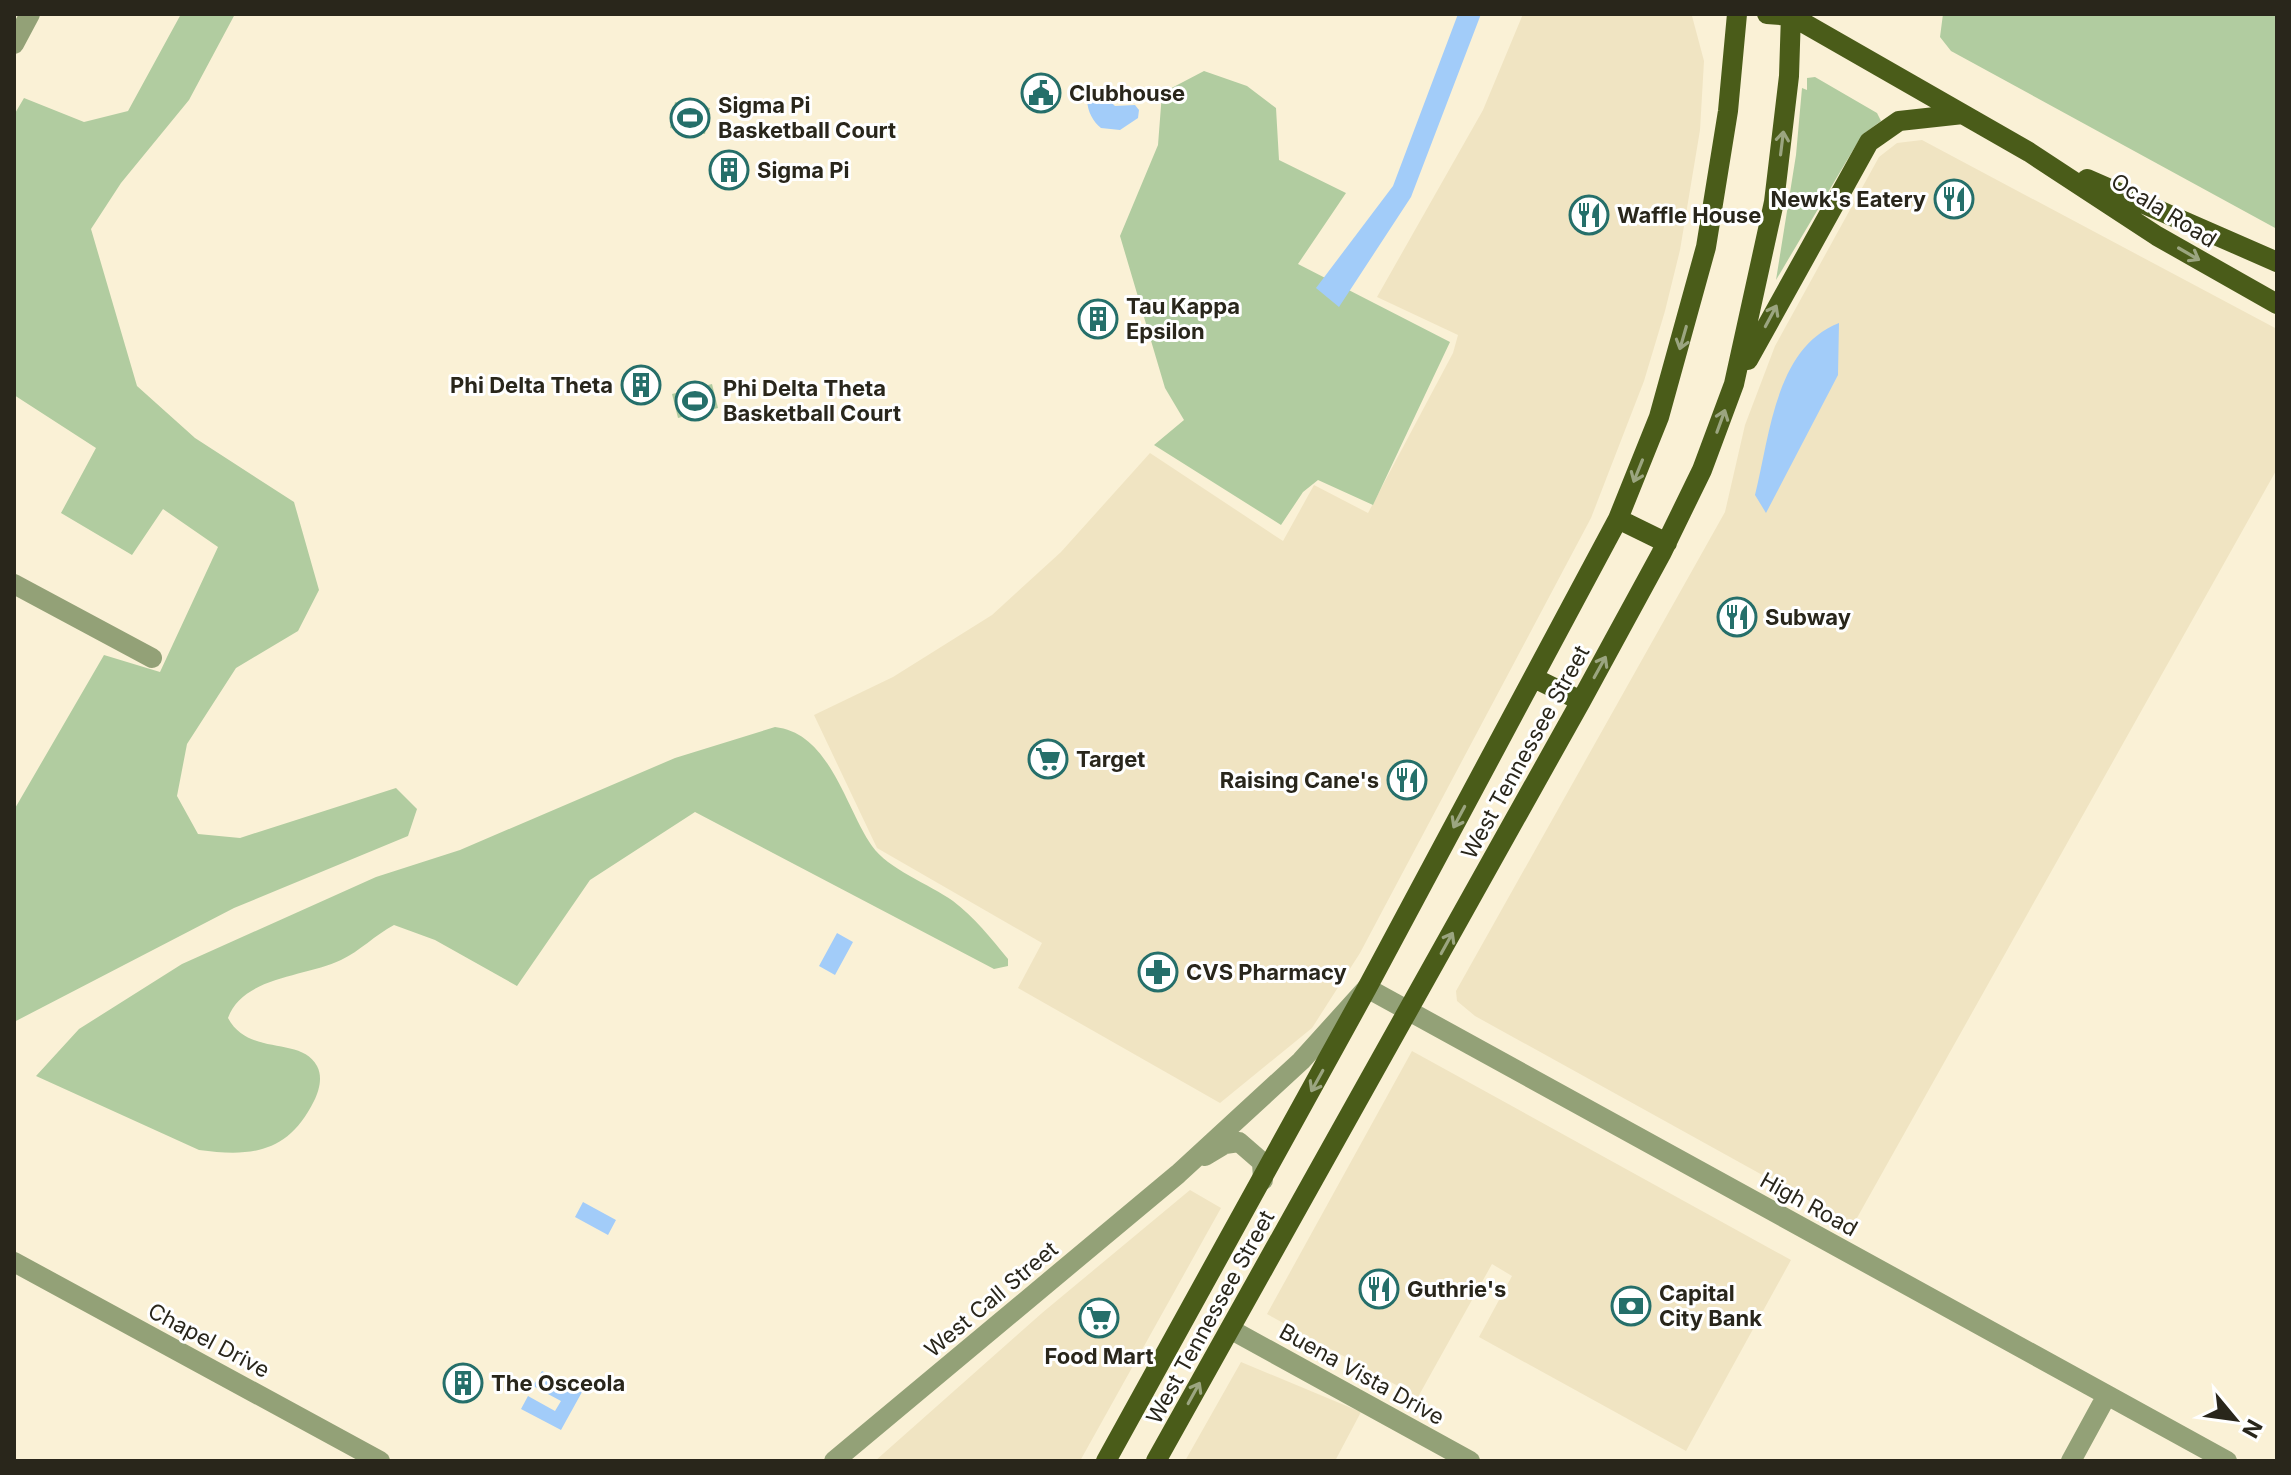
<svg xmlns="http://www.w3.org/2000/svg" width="2291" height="1475" font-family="Inter,sans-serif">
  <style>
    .built { fill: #f0e4c2 }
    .green { fill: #b1cca0 }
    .water { fill: #a2ccf9 }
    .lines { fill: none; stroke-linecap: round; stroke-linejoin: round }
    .minor { stroke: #93a177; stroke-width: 20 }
    .major { stroke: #4a5c19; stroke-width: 20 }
    .oneway { stroke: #9ba580 }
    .labels { text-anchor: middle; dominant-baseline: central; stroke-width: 6; stroke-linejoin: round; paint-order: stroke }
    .poi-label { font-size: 22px; font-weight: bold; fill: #29261b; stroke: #fff; text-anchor: start }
    .street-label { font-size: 22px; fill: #29261b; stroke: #fff }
  </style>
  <rect width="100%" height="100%" fill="#faf1d6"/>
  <!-- built -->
  <path class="built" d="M1523 14 1692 16 1704 61 1700 130 1680 250 1665 311 1644 381 1591 518 1360 953 1312 1028 1220 1103 1018 988 1042 943 877 848 814 715 893 677 992 615 1061 552 1150 453 1283 541 1314 485 1368 513 1453 353 1458 335 1377 297 1483 110Z
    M1922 140 2277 329V469L1853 1225 1475 1016 1457 1001 1456 991 1725 512 1745 425 1775 346 1879 157 1897 143Z
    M1412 1051 1791 1260 1686 1451 1479 1337 1512 1276 1492 1264 1418 1397 1267 1314Z
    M1190 1190 1221 1208 1080 1461H875L1042 1313Z
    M1241 1362 1361 1412 1335 1461H1185Z"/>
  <!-- green -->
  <path class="green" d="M181 14H235L189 100 121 183 91 229 137 386 195 438 294 502 319 590 298 631 236 668 187 744 177 796 198 834 240 838 396 788 417 809 408 836 234 908 14 1022V810L104 655 160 672 218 547 163 509 132 555 61 513 96 448 14 395V115L24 98 84 122 128 111Z
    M1943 14H2277V229L1951 51 1940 37Z
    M1204 71 1247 86 1276 108 1279 160 1346 193 1298 264 1450 342 1373 505 1318 480 1303 492 1281 525 1154 445 1184 420 1165 388 1120 236 1158 145 1162 93Z
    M1815 77 1877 113 1881 121 1862 135 1776 280 1796 155 1802 88 1807 90V78Z
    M675 102 710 108 705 134 670 128Z
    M712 384 718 408 678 418 672 394Z
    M775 727C830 733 845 807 872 846 888 869 929 884 953 901 975 918 991 938 1008 959V966L994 969 695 812 590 880 517 986 435 940 394 925C375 935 360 951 341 960 306 977 243 976 228 1018 249 1057 301 1036 317 1066 323 1077 319 1091 314 1101 288 1153 252 1157 199 1150L36 1076 79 1029 182 964 376 877 460 850 675 758Z"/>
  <!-- water -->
  <path class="water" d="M1458 14H1481L1411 197 1339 307 1316 288 1393 186Z
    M1098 90 1115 106 1135 105 1139 110 1138 118 1120 130 1101 128C1091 120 1084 104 1089 93Z
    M1839 323 1838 375 1766 513 1755 495C1770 436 1775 348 1839 323Z
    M837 933 853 942 835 975 819 966Z
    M583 1202 616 1220 608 1235 575 1217Z
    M542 1371 582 1392 561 1430 521 1409 528 1396 555 1411 561 1401 533 1386Z"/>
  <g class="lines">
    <!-- minor -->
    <path class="minor" d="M14 44 30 14
      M14 584 152 658
      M1205 1156 1225 1144 1239 1142 1262 1162 1263 1180
      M14 1262 380 1461
      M1230 1329 1470 1461
      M834 1461 1178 1174 1301 1061 1367 988 2227 1461
      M2071 1461 2107 1395"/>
    <!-- major -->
    <path class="major" d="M1767 14 1791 16
      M1788 14 2029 152 2157 236 2277 304
      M2087 179 2277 262
      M1748 360 1869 142 1899 121 1963 114
      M1618 519 1667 543
      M1534 678 1581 701
      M1106 1461 1367 988 1618 519 1659 417 1706 247 1728 111 1737 14
      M1156 1461 1581 701 1661 554 1702 470 1734 384 1774 202 1789 76 1791 14"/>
  </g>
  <!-- one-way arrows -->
  <defs><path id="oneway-shaft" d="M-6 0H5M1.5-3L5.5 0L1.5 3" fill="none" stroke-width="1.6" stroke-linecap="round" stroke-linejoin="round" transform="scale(2)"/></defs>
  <g class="oneway">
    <use href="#oneway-shaft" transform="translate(1782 143) rotate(-83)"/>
    <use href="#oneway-shaft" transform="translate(2189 254) rotate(30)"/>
    <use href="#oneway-shaft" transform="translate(1771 316) rotate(-62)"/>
    <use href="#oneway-shaft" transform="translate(1683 338) rotate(106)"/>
    <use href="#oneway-shaft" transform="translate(1721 421) rotate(-70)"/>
    <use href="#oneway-shaft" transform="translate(1638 471) rotate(112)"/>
    <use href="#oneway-shaft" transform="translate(1600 667) rotate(-61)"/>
    <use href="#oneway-shaft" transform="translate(1459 817) rotate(118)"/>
    <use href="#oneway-shaft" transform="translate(1447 943) rotate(-61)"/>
    <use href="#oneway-shaft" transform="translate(1317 1081) rotate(119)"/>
    <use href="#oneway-shaft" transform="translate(1194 1393) rotate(-61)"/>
  </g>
  <!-- icons -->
  <defs>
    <symbol id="civic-ring" viewBox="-11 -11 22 22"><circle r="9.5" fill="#fff" stroke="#256f6a" stroke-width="1.5"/><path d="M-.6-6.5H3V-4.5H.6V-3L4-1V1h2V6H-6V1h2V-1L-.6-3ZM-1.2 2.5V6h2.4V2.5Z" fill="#256f6a"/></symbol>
    <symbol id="stadium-ring" viewBox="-11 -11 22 22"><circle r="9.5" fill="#fff" stroke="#256f6a" stroke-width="1.5"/><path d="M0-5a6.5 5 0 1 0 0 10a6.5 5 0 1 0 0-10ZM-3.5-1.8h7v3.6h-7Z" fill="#256f6a"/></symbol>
    <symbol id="building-ring" viewBox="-11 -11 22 22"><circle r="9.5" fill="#fff" stroke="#256f6a" stroke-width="1.5"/><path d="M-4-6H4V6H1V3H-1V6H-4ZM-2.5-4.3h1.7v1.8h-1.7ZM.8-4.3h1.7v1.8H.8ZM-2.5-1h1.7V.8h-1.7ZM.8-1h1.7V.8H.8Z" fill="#256f6a"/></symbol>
    <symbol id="restaurant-ring" viewBox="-11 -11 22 22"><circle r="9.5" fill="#fff" stroke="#256f6a" stroke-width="1.5"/><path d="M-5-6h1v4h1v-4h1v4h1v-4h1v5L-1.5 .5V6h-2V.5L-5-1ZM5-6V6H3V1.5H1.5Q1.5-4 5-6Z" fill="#256f6a"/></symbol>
    <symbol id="supermarket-ring" viewBox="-11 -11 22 22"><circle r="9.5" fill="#fff" stroke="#256f6a" stroke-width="1.5"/><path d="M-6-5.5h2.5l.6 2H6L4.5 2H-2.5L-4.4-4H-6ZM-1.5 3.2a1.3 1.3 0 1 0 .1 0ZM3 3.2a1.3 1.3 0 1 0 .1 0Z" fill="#256f6a"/></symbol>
    <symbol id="pharmacy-ring" viewBox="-11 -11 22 22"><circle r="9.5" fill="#fff" stroke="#256f6a" stroke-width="1.5"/><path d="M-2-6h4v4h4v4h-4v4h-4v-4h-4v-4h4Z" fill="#256f6a"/></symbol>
    <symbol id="bank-ring" viewBox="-11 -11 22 22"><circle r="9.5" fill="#fff" stroke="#256f6a" stroke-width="1.5"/><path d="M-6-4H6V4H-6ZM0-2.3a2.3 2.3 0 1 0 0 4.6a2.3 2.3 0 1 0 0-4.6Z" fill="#256f6a"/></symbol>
  </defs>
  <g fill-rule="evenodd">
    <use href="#civic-ring" x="1019" y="71" width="44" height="44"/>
    <use href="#stadium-ring" x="668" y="96" width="44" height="44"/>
    <use href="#building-ring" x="707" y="148" width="44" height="44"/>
    <use href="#restaurant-ring" x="1932" y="177" width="44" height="44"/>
    <use href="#restaurant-ring" x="1567" y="193" width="44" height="44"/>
    <use href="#building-ring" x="1076" y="297" width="44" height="44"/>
    <use href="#building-ring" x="619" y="363" width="44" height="44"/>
    <use href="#stadium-ring" x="673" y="379" width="44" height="44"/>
    <use href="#restaurant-ring" x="1715" y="595" width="44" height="44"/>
    <use href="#supermarket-ring" x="1026" y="737" width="44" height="44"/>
    <use href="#restaurant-ring" x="1385" y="758" width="44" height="44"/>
    <use href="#pharmacy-ring" x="1136" y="950" width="44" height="44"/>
    <use href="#restaurant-ring" x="1357" y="1267" width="44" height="44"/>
    <use href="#bank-ring" x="1609" y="1284" width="44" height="44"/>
    <use href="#supermarket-ring" x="1077" y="1296" width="44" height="44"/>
    <use href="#building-ring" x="441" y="1361" width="44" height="44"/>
  </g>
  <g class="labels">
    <!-- poi labels -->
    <g class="poi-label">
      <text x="1069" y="93">Clubhouse</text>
      <text x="718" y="105">Sigma Pi<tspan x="718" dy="25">Basketball Court</tspan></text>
      <text x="757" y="170">Sigma Pi</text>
      <text x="1926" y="199" text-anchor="end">Newk's Eatery</text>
      <text x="1617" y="215">Waffle House</text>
      <text x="1126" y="306">Tau Kappa<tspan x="1126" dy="25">Epsilon</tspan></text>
      <text x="613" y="385" text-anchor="end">Phi Delta Theta</text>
      <text x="723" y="388">Phi Delta Theta<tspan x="723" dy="25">Basketball Court</tspan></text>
      <text x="1765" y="617">Subway</text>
      <text x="1076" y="759">Target</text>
      <text x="1379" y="780" text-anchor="end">Raising Cane's</text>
      <text x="1186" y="972">CVS Pharmacy</text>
      <text x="1407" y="1289">Guthrie's</text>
      <text x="1659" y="1293">Capital<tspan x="1659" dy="25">City Bank</tspan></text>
      <text x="1099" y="1356" text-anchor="middle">Food Mart</text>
      <text x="491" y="1383">The Osceola</text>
    </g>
    <!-- street labels -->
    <g class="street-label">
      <text transform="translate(2164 210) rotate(32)">Ocala Road</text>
      <text transform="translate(1525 752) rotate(-61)">West Tennessee Street</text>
      <text transform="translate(1809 1204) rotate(29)">High Road</text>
      <text transform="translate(991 1299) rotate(-40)">West Call Street</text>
      <text transform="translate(1210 1317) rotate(-61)">West Tennessee Street</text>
      <text transform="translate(209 1340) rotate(28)">Chapel Drive</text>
      <text transform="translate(1362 1374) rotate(29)">Buena Vista Drive</text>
    </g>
  </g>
  <!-- border -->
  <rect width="2291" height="1475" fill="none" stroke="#29261b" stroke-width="32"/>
  <!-- north arrow -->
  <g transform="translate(2235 1419) rotate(119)" stroke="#ffffff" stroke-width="6" paint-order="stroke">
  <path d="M0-6L14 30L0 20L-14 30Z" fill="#29261b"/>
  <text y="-12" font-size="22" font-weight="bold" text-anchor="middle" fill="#29261b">N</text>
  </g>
</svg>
